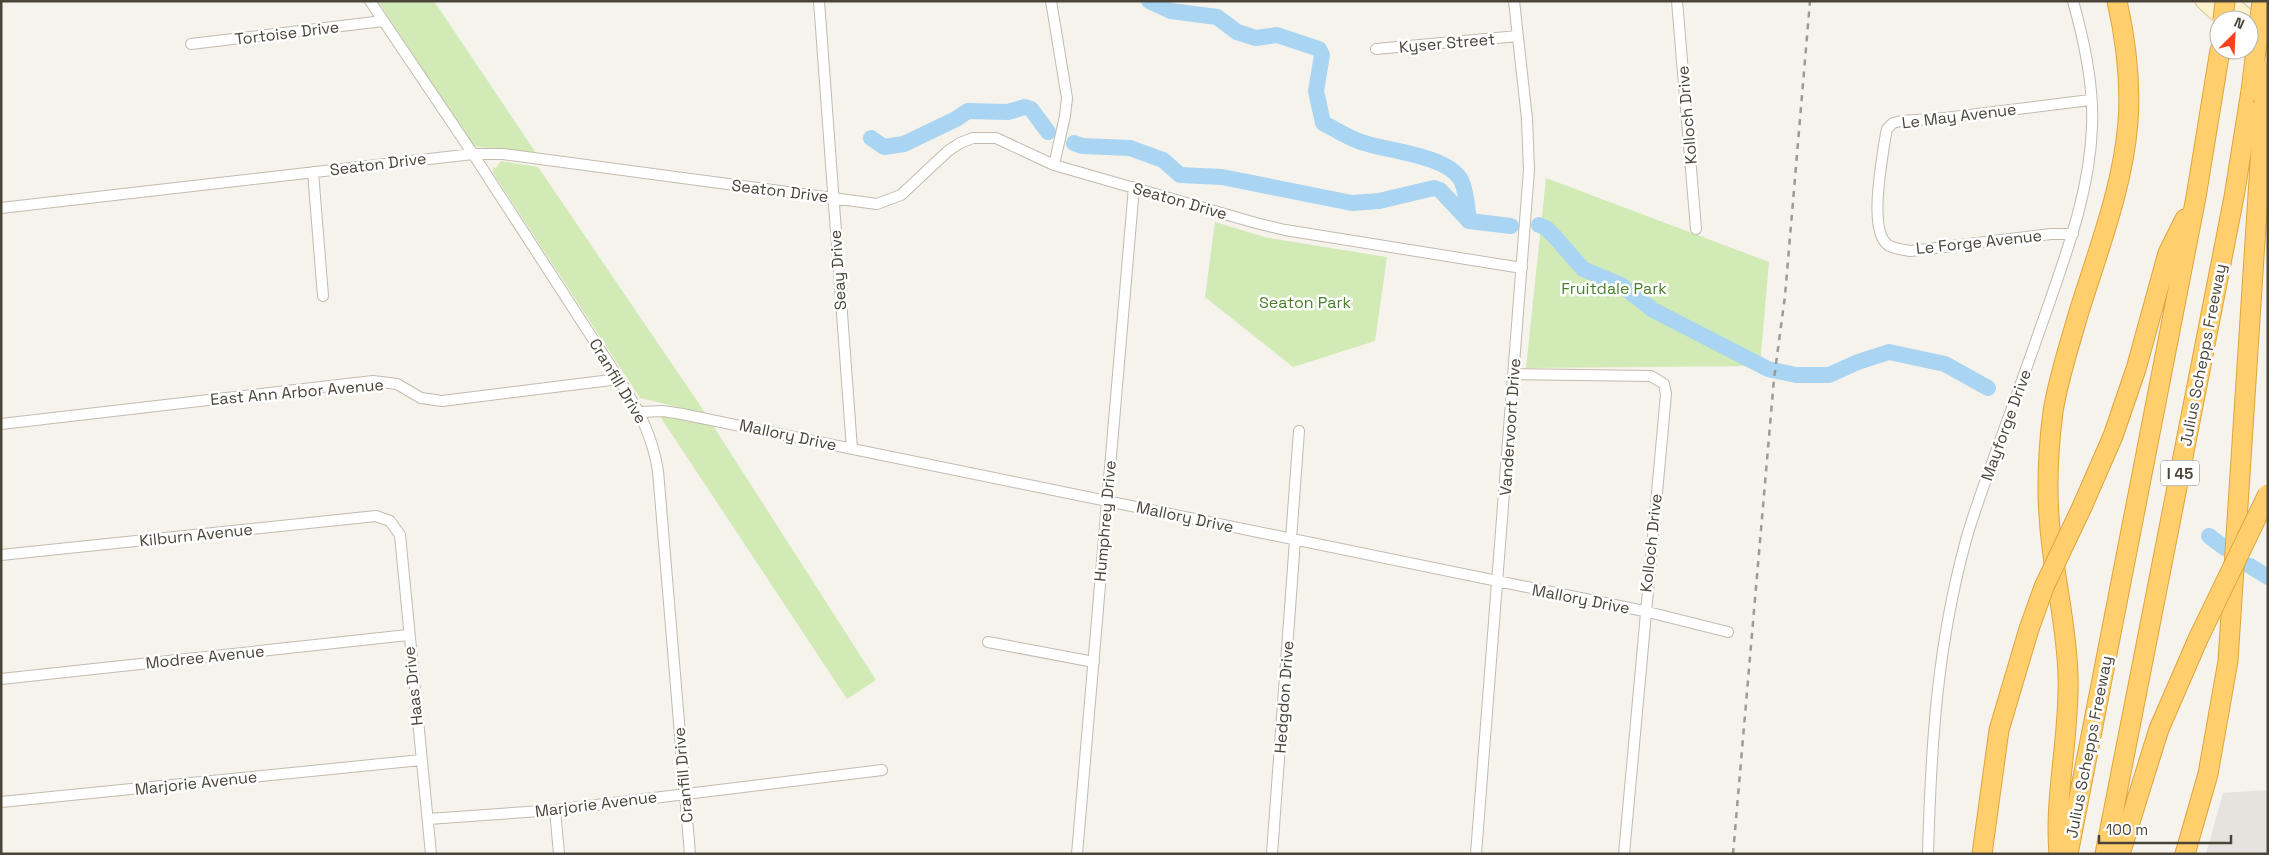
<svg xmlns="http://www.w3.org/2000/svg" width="2269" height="855" font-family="'Space Grotesk',sans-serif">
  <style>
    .industrial { fill: #e6e2dd }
    .green { fill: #d2eab5 }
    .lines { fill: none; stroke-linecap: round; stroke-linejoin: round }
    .river { stroke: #a9d4f2; stroke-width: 16 }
    .minor-casing { stroke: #c2bbae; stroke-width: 12 }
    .secondary-casing { stroke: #d6c79b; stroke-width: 17 }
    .motorway-casing { stroke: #e0a43c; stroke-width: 21 }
    .minor { stroke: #fff; stroke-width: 10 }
    .secondary { stroke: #fff3cd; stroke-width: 15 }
    .motorway { stroke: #ffcf6e; stroke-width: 19 }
    .rail { stroke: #9a9a9a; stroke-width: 2.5; stroke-dasharray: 6 6; stroke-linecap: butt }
    .motorway-bridge-casing { stroke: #e0a43c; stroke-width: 21; stroke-linecap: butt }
    .motorway-bridge { stroke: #ffcf6e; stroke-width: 19 }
    .labels { text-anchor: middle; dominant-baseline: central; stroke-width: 5; stroke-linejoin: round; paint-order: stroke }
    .shield { fill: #fff; stroke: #817c74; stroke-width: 1 }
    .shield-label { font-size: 15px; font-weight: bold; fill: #4b4439 }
    .street-label { font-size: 16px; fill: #4b4439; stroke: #fff }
    .park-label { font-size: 16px; fill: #4a7f2a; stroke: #fff }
  </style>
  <rect width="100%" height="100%" fill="#f6f3ec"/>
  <!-- industrial -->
  <path class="industrial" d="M2268 790V854H2206L2223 793Z"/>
  <!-- green -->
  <path class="green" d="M378 1H434L536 153 472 146Z
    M501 161 538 167 706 414 640 398 493 173V167L496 168Z
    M1546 178 1769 262 1760 366 1526 368Z
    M1215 222 1268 238 1387 257 1375 341 1293 367 1205 297Z
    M659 415 712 424 876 680 847 699Z"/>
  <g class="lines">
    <!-- river -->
    <path class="river" d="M1149 1 1171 11 1217 17 1237 32 1256 38 1277 35 1319 49 1322 55 1316 91 1323 123C1335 129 1348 138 1361 142 1387 151 1447 155 1461 180 1467 192 1467 208 1469 221L1511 226
      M871 138 884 147 904 144 956 119 968 111 1008 112 1025 107 1031 109 1048 132
      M1074 143 1082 146 1130 148 1163 160 1180 175 1222 177 1352 203 1379 201 1434 188 1440 190 1469 221
      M1539 225 1546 228 1555 237 1583 269 1621 285 1653 310 1768 369 1796 375H1829L1858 362 1889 352 1945 364 1988 388
      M2209 536 2225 548
      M2250 566 2268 577"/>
    <defs>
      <path id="minor" d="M370 1 473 154 619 379C639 411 652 434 658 471L690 854
        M819 1 852 449
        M1051 1 1067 98 1065 116 1054 165
        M1677 1 1696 229
        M191 44 383 21
        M1376 49 1518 36
        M313 172 323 296
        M1 208 473 154H503L877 204 901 195 948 151 960 143 973 138H996L1054 165 1256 223 1285 230 1522 268
        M2073 234H2051L1911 251C1904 250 1894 249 1888 245 1868 231 1882 161 1885 139L1887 129 1893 123 1901 121 1945 118 2090 100
        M1514 374 1651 376 1664 384 1666 394 1624 854
        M640 412 663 411 682 414 1644 611 1728 632
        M1 424 373 381 397 384 421 398 442 401 619 379
        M1291 539 1299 431
        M1 555 376 516 390 521 400 535 431 854
        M988 642 1094 662
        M1 679 408 635
        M1 802 421 760
        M555 810 559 854
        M428 819 555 810 882 770
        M1077 854 1134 187
        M1272 854 1295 540
        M1476 854 1529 170 1527 119 1514 1
        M1928 854C1931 744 1937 646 1966 540 1977 501 1992 464 2005 427 2021 384 2036 341 2051 298 2070 243 2090 186 2092 127 2094 87 2084 40 2073 1"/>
      <path id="secondary" d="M2203 1 2224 20
        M2229 1 2268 35
        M2250 43 2268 59"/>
      <path id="motorway" d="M2082 507 2113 436 2136 369 2168 253 2185 219
        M1982 854 1999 730 2029 629
        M2059 854C2054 794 2070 736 2068 676 2067 632 2057 590 2052 547 2046 502 2047 457 2053 412 2058 379 2069 347 2078 315 2097 253 2123 188 2128 122 2131 81 2126 41 2117 1
        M2068 854 2196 197 2220 50
        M2105 854 2234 197 2251 91
        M2120 854 2159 729 2198 639
        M2185 854 2208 774 2228 661 2264 102"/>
    </defs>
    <!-- minor casing -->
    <use href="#minor" class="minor-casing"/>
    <!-- secondary casing -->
    <use href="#secondary" class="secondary-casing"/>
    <!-- motorway casing -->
    <use href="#motorway" class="motorway-casing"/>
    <!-- minor -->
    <use href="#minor" class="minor"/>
    <!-- secondary -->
    <use href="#secondary" class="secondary"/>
    <!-- motorway -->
    <use href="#motorway" class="motorway"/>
    <!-- rail -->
    <path class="rail" d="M1733 854 1774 379 1785 296 1810 1"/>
    <defs>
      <path id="motorway-bridge" d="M2223 20 2225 1
        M2261 70 2264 102
        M2251 91 2262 1
        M2029 629 2044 587 2082 507
        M2198 639 2268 494"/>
    </defs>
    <!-- motorway-bridge casing -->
    <use href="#motorway-bridge" class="motorway-bridge-casing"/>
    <!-- motorway-bridge -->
    <use href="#motorway-bridge" class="motorway-bridge"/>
  </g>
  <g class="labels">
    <!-- shield labels -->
    <rect class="shield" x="2161" y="460.5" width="38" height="25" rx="4"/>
    <g class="shield-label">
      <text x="2180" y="473">I 45</text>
    </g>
    <!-- street labels -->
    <g class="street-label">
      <text transform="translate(287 33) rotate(-7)">Tortoise Drive</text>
      <text transform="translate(1447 43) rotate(-5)">Kyser Street</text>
      <text transform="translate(1687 115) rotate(-95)">Kolloch Drive</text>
      <text transform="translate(1959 116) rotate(-7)">Le May Avenue</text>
      <text transform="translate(378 164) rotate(-7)">Seaton Drive</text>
      <text transform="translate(780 191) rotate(7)">Seaton Drive</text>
      <text transform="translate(1180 201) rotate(16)">Seaton Drive</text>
      <text transform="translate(1979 242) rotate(-6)">Le Forge Avenue</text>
      <text transform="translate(838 270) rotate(-94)">Seay Drive</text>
      <text transform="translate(2203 355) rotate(-79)">Julius Schepps Freeway</text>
      <text transform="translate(618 381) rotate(59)">Cranfill Drive</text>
      <text transform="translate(297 392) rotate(-5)">East Ann Arbor Avenue</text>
      <text transform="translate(2006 425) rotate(-70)">Mayforge Drive</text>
      <text transform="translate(1510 427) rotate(-86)">Vandervoort Drive</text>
      <text transform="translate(788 435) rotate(12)">Mallory Drive</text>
      <text transform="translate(1185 517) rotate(12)">Mallory Drive</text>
      <text transform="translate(1105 521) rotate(-85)">Humphrey Drive</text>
      <text transform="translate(196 535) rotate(-6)">Kilburn Avenue</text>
      <text transform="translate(1651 543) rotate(-84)">Kolloch Drive</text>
      <text transform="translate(1581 599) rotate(11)">Mallory Drive</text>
      <text transform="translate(205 657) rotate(-6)">Modree Avenue</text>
      <text transform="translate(413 686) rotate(-96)">Haas Drive</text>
      <text transform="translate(1284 697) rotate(-86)">Hedgdon Drive</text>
      <text transform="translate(2089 747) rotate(-79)">Julius Schepps Freeway</text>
      <text transform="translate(683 775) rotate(-95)">Cranfill Drive</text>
      <text transform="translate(196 783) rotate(-6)">Marjorie Avenue</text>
      <text transform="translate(596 804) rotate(-7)">Marjorie Avenue</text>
    </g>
    <!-- park labels -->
    <g class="park-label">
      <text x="1614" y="288">Fruitdale Park</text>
      <text x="1305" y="302">Seaton Park</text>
    </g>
  </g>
  <!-- border -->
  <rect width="2269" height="855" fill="none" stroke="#4b4439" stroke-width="5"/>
  <!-- north arrow -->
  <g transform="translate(2234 35) rotate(24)"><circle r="24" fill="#ffffff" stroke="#b7b4b0"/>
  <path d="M0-4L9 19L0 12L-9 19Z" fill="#fc3f1d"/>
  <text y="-8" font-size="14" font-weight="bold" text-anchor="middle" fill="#4b4439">N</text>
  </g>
  <!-- scale -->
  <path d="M2099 835v8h132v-8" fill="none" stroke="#4b4439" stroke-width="2.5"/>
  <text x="2106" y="835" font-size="15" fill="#4b4439" stroke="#ffffff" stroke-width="4" paint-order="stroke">100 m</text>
</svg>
